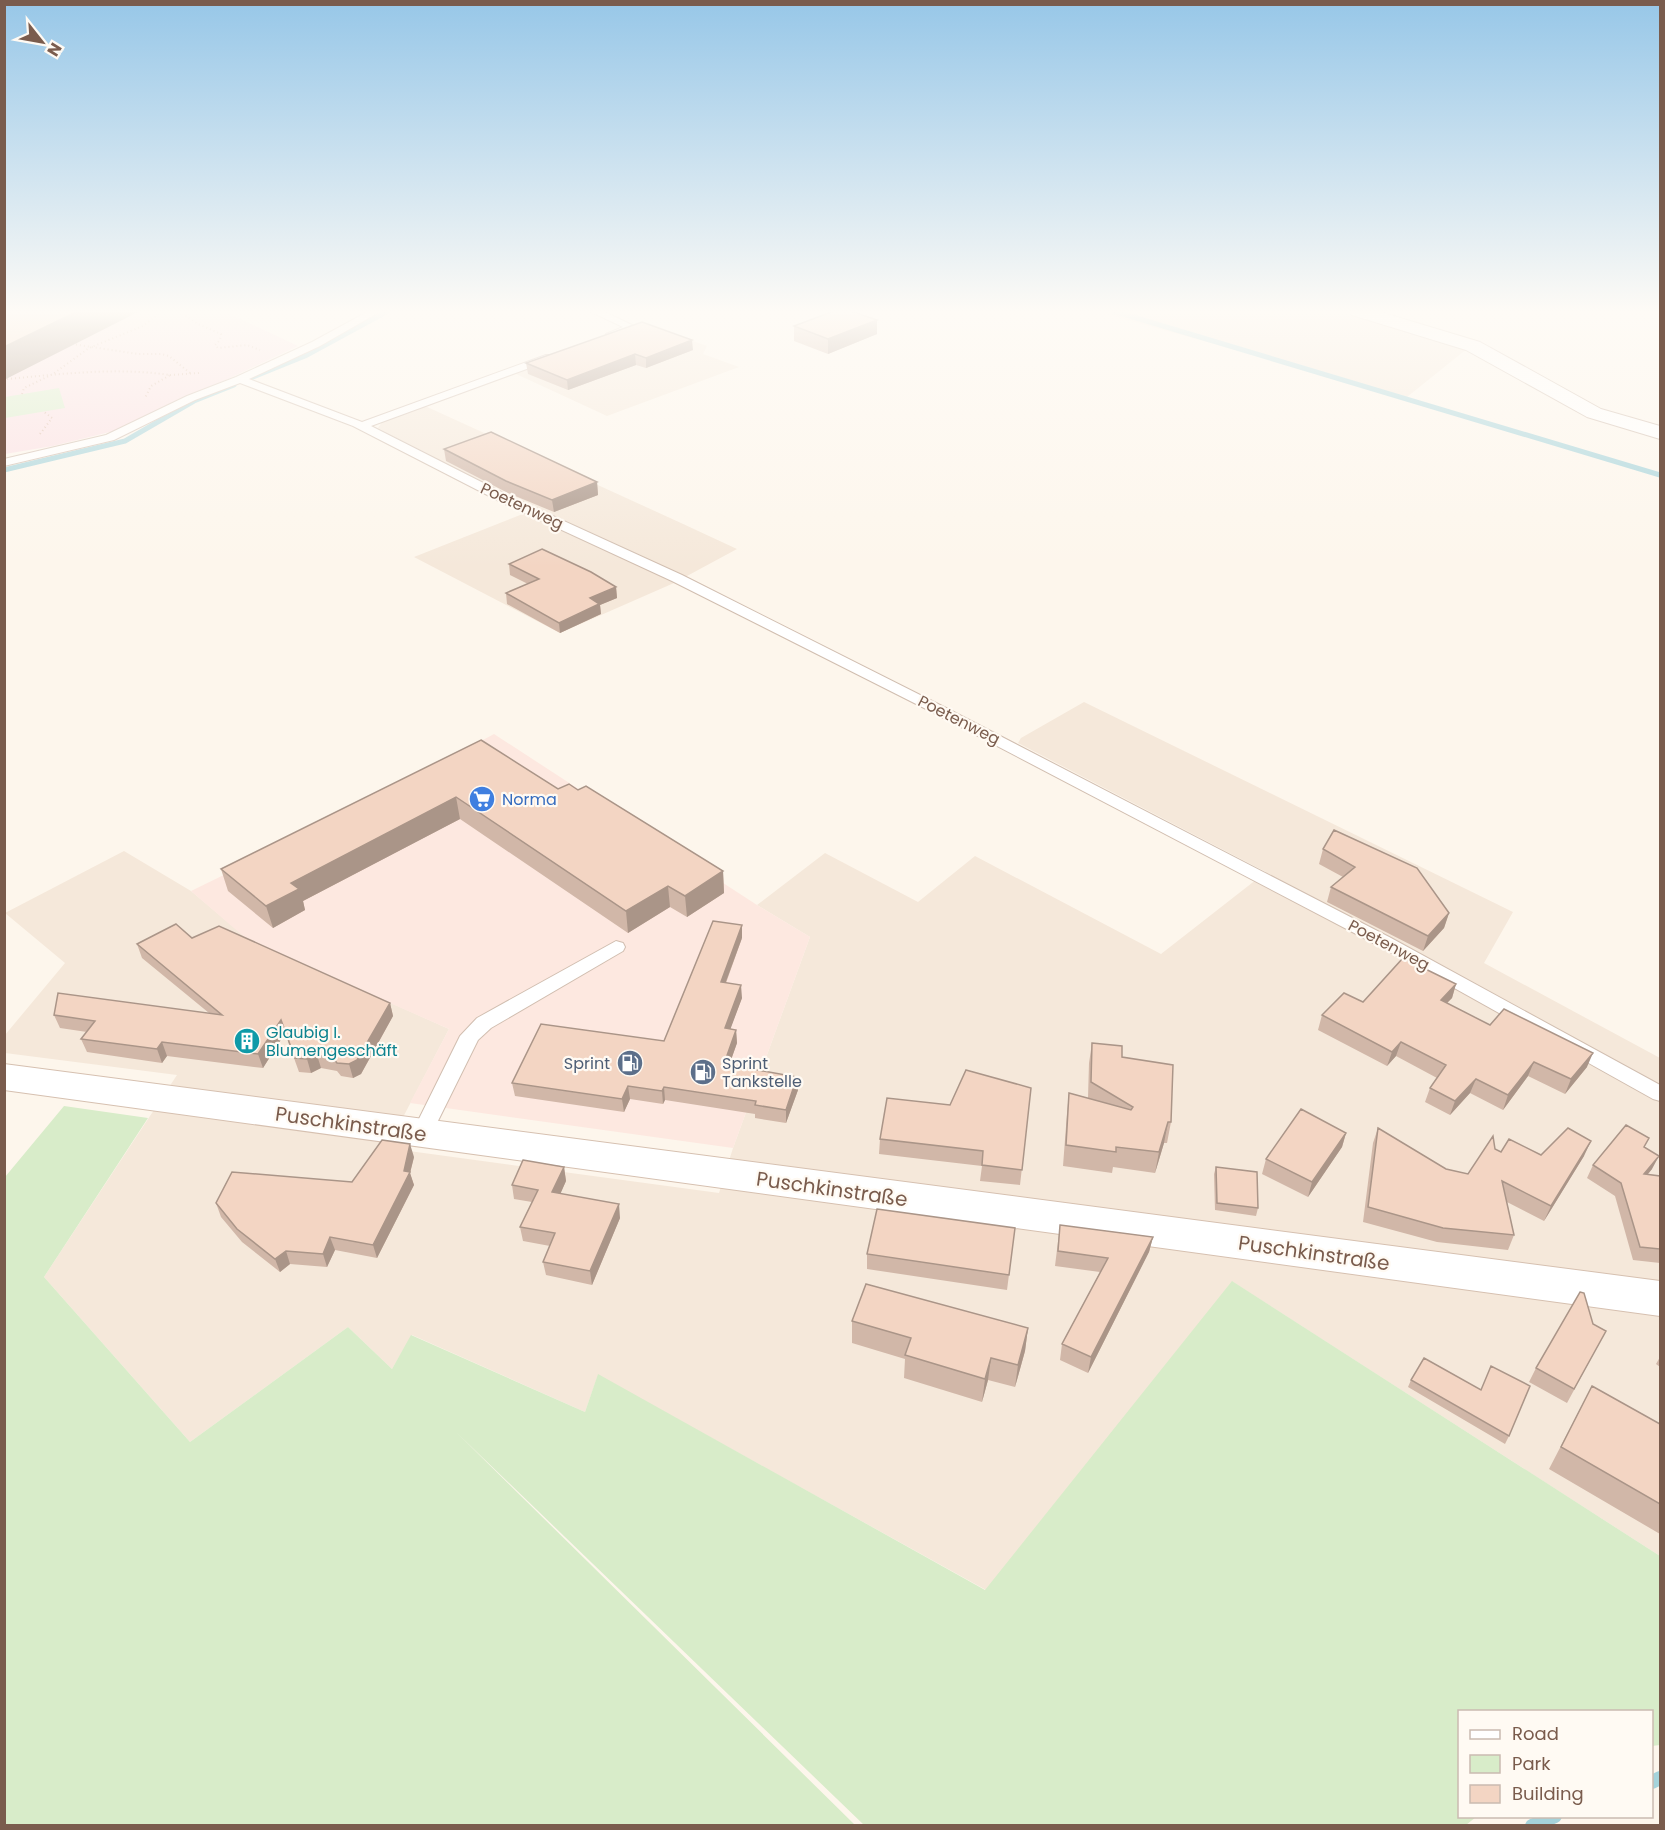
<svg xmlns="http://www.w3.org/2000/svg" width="1665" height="1830" font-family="Poppins,sans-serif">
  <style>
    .residential { fill: #f5e8da }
    .commercial { fill: #fde8e0 }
    .medical { fill: #fbdfe3 }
    .green { fill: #d8ecc9 }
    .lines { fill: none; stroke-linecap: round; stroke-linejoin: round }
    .stream-far1 { stroke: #a5d3da; stroke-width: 5 }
    .stream { stroke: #a5d3da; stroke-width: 14 }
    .service-casing { stroke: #d1beb0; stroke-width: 2 }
    .minor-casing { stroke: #d1beb0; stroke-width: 2 }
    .secondary-casing { stroke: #d6c0b0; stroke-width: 2 }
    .path { stroke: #d9b8a5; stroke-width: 2; stroke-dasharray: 1 3; stroke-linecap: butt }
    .service { fill: #fff; fill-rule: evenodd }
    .minor { fill: #fff; fill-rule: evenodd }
    .secondary { fill: #fff; fill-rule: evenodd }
    .wall { fill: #d1b7a8 }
    .shaded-wall { fill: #aa9588 }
    .building { fill: #f3d5c3; stroke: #aa9588; stroke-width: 1.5 }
    .labels { text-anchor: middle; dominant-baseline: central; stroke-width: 4.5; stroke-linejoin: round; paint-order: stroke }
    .street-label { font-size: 16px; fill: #7a5c4d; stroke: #fffaf3 }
    .shop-label { font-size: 16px; fill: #366cbe; stroke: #fffaf3; text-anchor: start }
    .culture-label { font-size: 16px; fill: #0d838f; stroke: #fffaf3; text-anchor: start }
    .service-label { font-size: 16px; fill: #4e5e75; stroke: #fffaf3; text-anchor: end }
    .near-street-label { font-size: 20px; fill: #7a5c4d; stroke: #fffaf3 }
  </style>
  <rect width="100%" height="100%" fill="#fdf6ec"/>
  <!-- residential -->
  <path class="residential" d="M1101 311H1348L1468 348 1407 397 1098 312Z
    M649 325 707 346 703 354 739 367 607 416 514 373Z
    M425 406 681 523 737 549 674 583 560 633 414 557 533 510 437 461 378 428 382 422Z
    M1084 702 1513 912 1484 963 1660 1058V1556L1233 1282 986 1590 598 1375 585 1412 412 1335 392 1369 348 1327 190 1442 44 1277 177 1075 5 1053V1035L65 963 5 913 124 851 191 891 248 939 449 1029 387 1148 719 1193 733 1148 810 937 757 905 825 853 918 902 975 856 1161 954 1266 872 1018 743 1021 738Z"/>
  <!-- commercial -->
  <path class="commercial" d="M494 734 757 905 810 937 733 1148 410 1103 449 1029 249 941 191 891 334 821Z"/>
  <!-- medical -->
  <path class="medical" d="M5 311H224L298 346 122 429 53 446 5 454Z"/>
  <!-- green -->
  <path class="green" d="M59 388 65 408 5 418V397Z
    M64 1106 148 1118 44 1277 190 1442 348 1327 392 1369 411 1335 585 1412 598 1374 985 1590 1232 1281 1660 1556V1745L1652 1746V1712H1460V1816L1476 1817 1466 1825H864L456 1432 855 1825H5V1177Z"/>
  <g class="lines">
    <!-- stream-far1 -->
    <path class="stream-far1" d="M1113 311 1660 475
      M253 377 305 356 388 311
      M4 470 125 441 194 401 234 385"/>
    <!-- stream -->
    <path class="stream" d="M1652 1782 1660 1778
      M1532 1826 1555 1816"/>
    <defs>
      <path id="service" d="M369 311H381L320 346 249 379 362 422 546 355H554V359L371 426 507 495 682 575 944 707 1391 938 1660 1085V1101L1653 1099 1379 946 934 713 672 581 499 501 353 426 240 383 195 400 114 440 4 466V459L106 435 187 396 236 377 312 342Z
        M589 311H603L634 326 629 333 606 338V334L623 327Z
        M616 941 623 943 625 947 623 951 491 1028 478 1040 429 1139 422 1141 415 1139 412 1133 460 1036 477 1018Z"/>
      <path id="minor" d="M1349 311H1377L1480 342 1601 409 1660 426V439L1587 417 1466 350 1352 315Z"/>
      <path id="secondary" d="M4 1064 1660 1281V1316L4 1090Z"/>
    </defs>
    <!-- service casing -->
    <use href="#service" class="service-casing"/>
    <!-- minor casing -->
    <use href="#minor" class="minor-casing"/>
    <!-- secondary casing -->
    <use href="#secondary" class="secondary-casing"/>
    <!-- path -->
    <path class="path" d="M179 311 198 324 221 334 220 340 215 345 218 348 247 345 260 350
      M72 344 138 354H161L169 356 190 373
      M170 375 199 373
      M7 379C62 374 115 367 170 375L151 386 145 398
      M22 394 24 388 53 374 89 348 143 326 162 311
      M40 434 52 418 43 411"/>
    <!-- service -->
    <use href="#service" class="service"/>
    <!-- minor -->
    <use href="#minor" class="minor"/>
    <!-- secondary -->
    <use href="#secondary" class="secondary"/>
  </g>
  <!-- wall -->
  <path class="wall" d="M794 326 877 334 828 354 794 341Z
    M693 350 646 368 636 365 568 390 528 374 526 363Z
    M444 449 597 482 598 495 554 512 508 493 446 461Z
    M509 564 616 587 617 598 600 605 601 614 560 633 507 604 506 593 528 584 510 575Z
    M481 740 558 789 578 790 723 871 724 893 687 917 670 907 628 933 460 819 303 901 305 910 273 928 228 891 221 869Z
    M1323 849 1449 913 1444 928 1423 951 1327 902 1331 887 1343 877 1319 864Z
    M192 938 390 1003 393 1016 361 1074 353 1078 341 1076 337 1071 321 1068 311 1073 299 1072 285 1033 263 1068 167 1056 162 1063 87 1052 81 1039 87 1032 60 1028 54 1015 209 1013 142 958 137 944Z
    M742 938 726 983 742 998 730 1029 736 1030 737 1043 729 1065 798 1090 786 1123 755 1118V1114L665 1100 663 1104 630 1099 624 1112 515 1096 512 1083 664 1041Z
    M1456 984 1452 998 1447 1003 1490 1025 1587 1067 1565 1094 1528 1076 1503 1110 1470 1093 1450 1115 1425 1102 1430 1088 1437 1078 1396 1056 1387 1066 1318 1030 1322 1015 1363 1002Z
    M1092 1043 1122 1057 1171 1122 1167 1143H1164L1155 1173 1113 1167 1112 1173 1063 1166 1067 1113 1069 1093 1088 1098 1089 1063Z
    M1031 1088 1020 1185 980 1181 982 1166 879 1154 880 1139 950 1105Z
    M1378 1128 1446 1169 1468 1174 1495 1149 1501 1152 1541 1155 1584 1156 1544 1221 1507 1202 1514 1235 1508 1250 1437 1242 1363 1222 1373 1143Z
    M1346 1133 1342 1147 1308 1197 1262 1174 1266 1159Z
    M1644 1147 1652 1169 1648 1174 1660 1176V1263L1633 1260 1615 1196 1587 1178 1593 1165Z
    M414 1157 410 1173 414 1185 377 1258 335 1250 327 1267 290 1264 280 1272 242 1242 221 1217 216 1203 352 1182Z
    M564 1167 566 1181 560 1194 620 1218 592 1285 546 1275 543 1262 550 1246 523 1241 520 1227 532 1202 514 1199 512 1185Z
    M1216 1167 1258 1208 1256 1216 1215 1210 1214 1174Z
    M1060 1225 1153 1237 1149 1252 1088 1373 1060 1360 1062 1344 1100 1272 1055 1266Z
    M1015 1228 1007 1290 867 1269V1254Z
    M852 1321 1028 1328 1025 1351 1015 1387 988 1380 982 1402 904 1378 905 1359 852 1343Z
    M1593 1324 1606 1331 1567 1403 1529 1382 1536 1368Z
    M1660 1357V1367L1656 1364Z
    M1411 1380 1509 1436 1505 1444 1408 1387Z
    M1592 1386 1660 1424V1534L1549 1469Z"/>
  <!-- shaded-wall -->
  <path class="shaded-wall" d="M78 311H140L4 380V347Z
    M877 320V334L828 354V339Z
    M692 340 693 350 646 368V358Z
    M635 354 636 365 568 390 567 380Z
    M597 482 598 495 554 512 552 500Z
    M616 587 617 598 600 605 601 614 560 633 559 623 590 598Z
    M456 797 460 819 303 901 305 910 273 928 266 906 291 883Z
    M723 871 724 893 687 917 685 896Z
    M668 886 670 907 628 933 626 911Z
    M1449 913 1444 928 1423 951 1428 936Z
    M742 925V938L721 995V982Z
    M1456 984 1452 998 1436 1014 1441 1000Z
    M741 985 742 998 726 1041 725 1028Z
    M390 1003 393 1016 361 1074 353 1078 349 1064Z
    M281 1020 285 1033 263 1068 258 1054Z
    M736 1030 737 1043 725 1077 724 1064Z
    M162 1042 167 1056 162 1063 157 1049Z
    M1401 1042 1396 1056 1387 1066 1392 1052Z
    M1593 1053 1587 1067 1565 1094 1571 1079Z
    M317 1055 321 1068 311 1073 307 1059Z
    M1534 1062 1528 1076 1503 1110 1508 1095Z
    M797 1077 798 1090 786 1123V1110Z
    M1476 1079 1470 1093 1450 1115 1455 1101Z
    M628 1086 630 1099 624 1112 622 1099Z
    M664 1087 665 1100 663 1104 662 1091Z
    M1168 1122 1164 1143 1155 1173 1159 1152Z
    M1346 1133 1342 1147 1308 1197 1312 1182Z
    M1591 1141 1584 1156 1544 1221 1551 1206Z
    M410 1144 414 1157 410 1173 414 1185 377 1258 373 1245 404 1171Z
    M1659 1156 1652 1169 1637 1187 1644 1174Z
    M564 1167 566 1181 555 1206 552 1192Z
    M619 1204 620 1218 592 1285 590 1271Z
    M330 1237 335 1250 327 1267 323 1254Z
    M1153 1237 1149 1252 1088 1373 1091 1357Z
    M286 1251 290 1264 280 1272 275 1259Z
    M1028 1328 1025 1351 1015 1387 1018 1365Z
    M991 1358 988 1380 982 1402 985 1379Z"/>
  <!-- building -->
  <path class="building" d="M4 311H78L4 347Z
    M834 311H851L877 320 828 339 794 326Z
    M642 322 692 340 646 358 635 354 567 380 526 363Z
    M491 432 597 482 552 500 506 481 444 449Z
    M542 549 591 572 616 587 590 598 599 604 559 623 506 593 539 579 509 564Z
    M481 740 558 789 569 784 578 790 586 786 723 871 685 896 668 886 626 911 456 797 291 883 299 889 266 906 221 869Z
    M1334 830 1417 868 1449 913 1428 936 1331 887 1355 867 1323 849Z
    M713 921 742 925 721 982 741 985 725 1028 736 1030 724 1064 797 1077 786 1110 755 1105 756 1101 664 1087 662 1091 628 1086 622 1099 512 1083 541 1024 664 1041Z
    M176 924 192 938 219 926 390 1003 357 1060 349 1064 337 1063 333 1058 317 1055 307 1059 295 1058 281 1020 258 1054 162 1042 157 1049 81 1039 95 1021 54 1015 58 993 222 1015 137 944Z
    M1403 958 1456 984 1441 1000 1490 1025 1504 1009 1593 1053 1571 1079 1534 1062 1508 1095 1476 1079 1455 1101 1430 1088 1446 1065 1401 1042 1392 1052 1322 1015 1344 993 1363 1002Z
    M1092 1043 1122 1046V1057L1173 1065 1171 1122H1168L1159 1152 1116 1147V1152L1066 1145 1069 1093 1131 1110 1133 1107 1091 1082Z
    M966 1070 1031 1088 1022 1170 982 1165 983 1151 880 1139 887 1098 950 1105Z
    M1301 1109 1346 1133 1312 1182 1266 1159Z
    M1626 1125 1649 1138 1644 1147 1659 1156 1644 1174 1660 1176V1249L1640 1247 1621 1183 1593 1165Z
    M1378 1128 1446 1169 1468 1174 1493 1136 1495 1149 1501 1152 1509 1139 1541 1155 1568 1128 1591 1141 1551 1206 1502 1181 1514 1235 1443 1228 1368 1207Z
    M382 1140 410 1144 404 1171 410 1172 373 1245 330 1237 323 1254 286 1251 275 1259 237 1229 216 1203 232 1172 352 1182Z
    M523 1160 564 1167 552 1192 619 1204 590 1271 543 1262 555 1233 520 1227 538 1190 512 1185Z
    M1216 1167 1257 1172 1258 1208 1217 1203Z
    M877 1209 1015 1228 1009 1275 867 1254Z
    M1060 1225 1153 1237 1091 1357 1062 1344 1108 1258 1058 1251Z
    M866 1284 1028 1328 1018 1365 991 1358 985 1379 905 1355 911 1338 852 1321Z
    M1580 1292 1584 1293 1593 1324 1606 1331 1574 1389 1536 1368Z
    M1424 1358 1481 1390 1491 1366 1530 1386 1509 1436 1411 1380Z
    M1592 1386 1660 1424V1504L1561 1447Z"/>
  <!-- sky -->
  <linearGradient id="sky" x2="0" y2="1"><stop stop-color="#97c7e8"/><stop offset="0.55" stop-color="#fefbf6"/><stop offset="1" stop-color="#fefbf6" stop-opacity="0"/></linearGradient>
  <rect width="1665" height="567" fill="url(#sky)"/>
  <!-- icons -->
  <defs>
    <symbol id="supermarket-disc" viewBox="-11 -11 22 22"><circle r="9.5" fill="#3f7fe0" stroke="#fffaf3"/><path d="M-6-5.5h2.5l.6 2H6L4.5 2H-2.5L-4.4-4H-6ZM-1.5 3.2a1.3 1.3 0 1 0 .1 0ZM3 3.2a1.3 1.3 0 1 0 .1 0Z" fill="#fff"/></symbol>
    <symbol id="building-disc" viewBox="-11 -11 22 22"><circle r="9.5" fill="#0f9aa8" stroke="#fffaf3"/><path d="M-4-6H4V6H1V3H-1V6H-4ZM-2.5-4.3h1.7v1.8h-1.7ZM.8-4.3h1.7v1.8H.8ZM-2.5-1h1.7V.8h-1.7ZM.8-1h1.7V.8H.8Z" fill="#fff"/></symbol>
    <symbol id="fuel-disc" viewBox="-11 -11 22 22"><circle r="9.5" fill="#5c6f8a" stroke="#fffaf3"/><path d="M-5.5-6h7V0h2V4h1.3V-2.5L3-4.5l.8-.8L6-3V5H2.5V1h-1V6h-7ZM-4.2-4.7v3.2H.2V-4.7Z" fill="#fff"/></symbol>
  </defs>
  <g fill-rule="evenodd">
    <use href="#supermarket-disc" x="467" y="784" width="30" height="30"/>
    <use href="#building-disc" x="232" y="1026" width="30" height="30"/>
    <use href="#fuel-disc" x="615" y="1048" width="30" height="30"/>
    <use href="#fuel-disc" x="688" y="1057" width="30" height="30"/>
  </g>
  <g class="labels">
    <!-- street labels -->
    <g class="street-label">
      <text transform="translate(522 506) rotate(25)">Poetenweg</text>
      <text transform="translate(959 720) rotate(27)">Poetenweg</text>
      <text transform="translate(1389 945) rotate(28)">Poetenweg</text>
    </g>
    <!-- shop labels -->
    <g class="shop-label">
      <text x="502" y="799">Norma</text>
    </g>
    <!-- culture labels -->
    <g class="culture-label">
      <text x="266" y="1032">Glaubig I.<tspan x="266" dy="18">Blumengeschäft</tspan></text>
    </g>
    <!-- service labels -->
    <g class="service-label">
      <text x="610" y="1063">Sprint</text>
      <text x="722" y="1063" text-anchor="start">Sprint<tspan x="722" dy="18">Tankstelle</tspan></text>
    </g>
    <!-- near-street labels -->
    <g class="near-street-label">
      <text transform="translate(351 1124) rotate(8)">Puschkinstraße</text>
      <text transform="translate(832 1189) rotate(8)">Puschkinstraße</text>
      <text transform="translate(1314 1253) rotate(8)">Puschkinstraße</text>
    </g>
  </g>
  <!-- border -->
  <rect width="1665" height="1830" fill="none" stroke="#7a5c4d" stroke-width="12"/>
  <!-- legend -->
  <rect x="1458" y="1710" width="195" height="108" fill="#fffaf3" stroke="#cabbb1" stroke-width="1.5"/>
  <rect x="1470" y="1730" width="30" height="9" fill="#ffffff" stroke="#cabbb1" stroke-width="1.5"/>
  <text x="1512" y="1740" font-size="18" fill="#7a5c4d">Road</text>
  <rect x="1470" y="1755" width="30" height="18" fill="#d8ecc9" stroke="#cabbb1" stroke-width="1.5"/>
  <text x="1512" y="1770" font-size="18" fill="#7a5c4d">Park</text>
  <rect x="1470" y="1785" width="30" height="18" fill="#f3d5c3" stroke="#cabbb1" stroke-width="1.5"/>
  <text x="1512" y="1800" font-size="18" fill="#7a5c4d">Building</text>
  <!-- north arrow -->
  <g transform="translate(42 42) rotate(121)" stroke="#fffaf3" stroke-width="4.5" paint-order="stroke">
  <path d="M0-4.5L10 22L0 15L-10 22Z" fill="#7a5c4d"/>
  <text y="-9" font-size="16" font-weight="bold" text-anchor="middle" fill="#7a5c4d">N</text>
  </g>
</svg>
